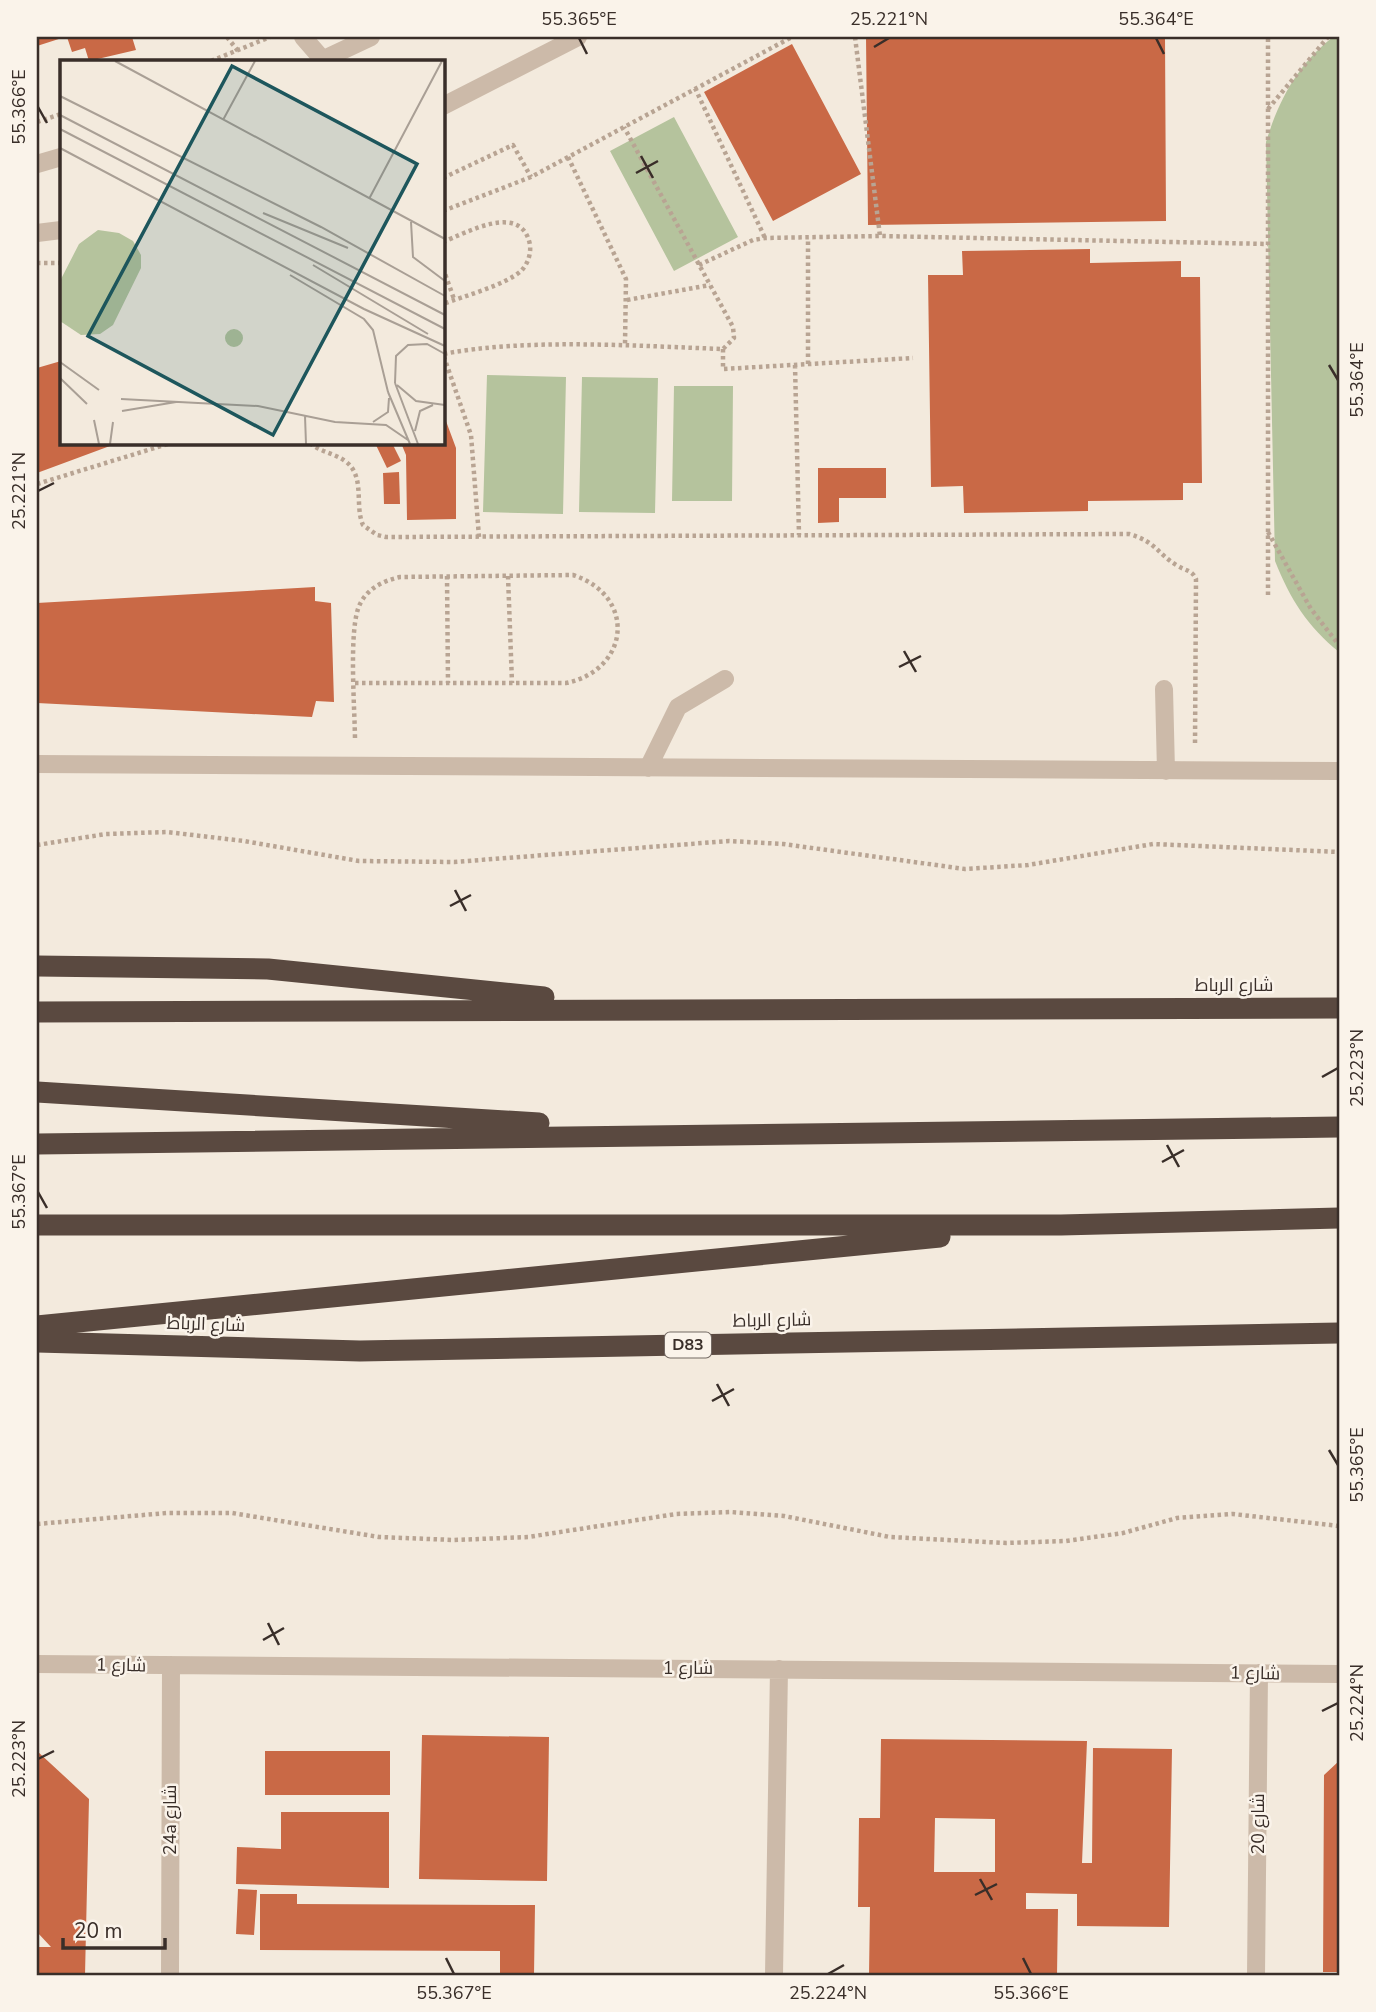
<svg xmlns="http://www.w3.org/2000/svg" width="1376" height="2012" font-family="'Nunito Sans',Cairo,sans-serif">
  <style>
    .green { fill: #b5c39d }
    .building { fill: #c96946; fill-rule: evenodd }
    .lines { fill: none; stroke-linecap: round; stroke-linejoin: round }
    .path { stroke: #b8a493; stroke-width: 4.5; stroke-dasharray: 3.5 3.5; stroke-linecap: butt }
    .minor { stroke: #ccbaa9; stroke-width: 18 }
    .highway { stroke: #5a4940; stroke-width: 21 }
    .ticks { fill: none; stroke: #392e29; stroke-width: 2.5 }
    .labels { text-anchor: middle; dominant-baseline: central; stroke-width: 5; stroke-linejoin: round; paint-order: stroke }
    .shield { fill: #faf3ea; stroke: #736963; stroke-width: 2 }
    .shield-label { font-size: 16px; font-weight: bold; fill: #392e29 }
    .street-label { font-size: 18px; fill: #392e29; stroke: #faf3ea }
    .inset-road { fill: none; stroke: #a99f95; stroke-width: 2 }
    .view { fill: #1d565c; fill-opacity: 0.15; stroke: #1d565c; stroke-width: 3.5 }
    .inset-edge { fill: none; stroke: #392e29; stroke-width: 3.5 }
    .neatline { fill: none; stroke: #392e29; stroke-width: 2.5 }
    .ticks-label { font-size: 18px; text-anchor: middle; fill: #392e29 }
  </style>
  <rect width="100%" height="100%" fill="#f3eadd"/>
  <!-- green -->
  <path class="green" d="M1333 37H1339V652C1308 627 1290 599 1275 561L1266 142C1279 100 1297 65 1333 37Z
    M674 117 738 237 674 271 610 151Z
    M487 375 566 377 563 514 483 512Z
    M582 377 658 378 655 513 579 512Z
    M674 386H733L732 501H672Z"/>
  <!-- building -->
  <path class="building" d="M37 37H65L37 46Z
    M67 37H132L136 50 89 61 85 48 72 52Z
    M866 37H1165L1166 221 868 225Z
    M792 44 861 174 773 221 704 92Z
    M1090 249V263L1181 261V277H1200L1202 483H1183V500L1088 501V511L964 513 963 486 931 487 928 275H963L962 251Z
    M61 361V443H118L37 473V368Z
    M443 413 456 448V519L407 520 406 455 401 443H443Z
    M375 443H392L401 461 387 468Z
    M818 468H886V498H839V522L818 523Z
    M399 472 400 504H384L383 473Z
    M315 587V601L331 603 334 702 316 701 312 717 37 703V603Z
    M422 1735 549 1737 547 1881 419 1879Z
    M881 1739 1087 1741 1082 1863H1092L1093 1748 1172 1749 1169 1927 1077 1926V1894L1026 1893V1909H1058L1057 1975H869L870 1907H858L859 1818H880ZM935 1818 995 1819V1872H934Z
    M37 1751 89 1799 85 1975H37V1947H51L37 1932Z
    M265 1751H390V1795H265Z
    M1339 1761V1972H1323L1324 1775Z
    M281 1812H389V1888L236 1884 237 1847 281 1849Z
    M238 1889 257 1890 254 1935 236 1934Z
    M260 1894H297V1904L535 1905 534 1975H500V1951L260 1950Z"/>
  <g class="lines">
    <!-- path -->
    <path class="path" d="M227 37 238 51
      M855 37 880 236
      M211 61 270 37
      M695 88 765 238
      M1268 109 1328 37
      M37 122 61 114
      M568 157 626 279 625 345
      M443 178 513 145 531 177
      M443 211 531 177 792 37
      M443 242C466 233 522 201 530 245 531 254 528 263 522 270 506 285 464 296 443 304
      M37 263H61
      M699 265 753 240 765 238 880 236 1268 244
      M443 268 454 299
      M627 300 710 285
      M723 349V369L913 358
      M808 364V238
      M795 365 799 535
      M310 443C320 452 334 453 345 461 366 476 354 505 363 525L377 535 386 537 1129 534C1157 542 1157 554 1178 566 1186 571 1192 570 1196 579L1195 745
      M37 484 171 443
      M1268 532 1311 609 1339 645
      M479 537 471 435 443 354C527 338 636 346 723 349L734 338 733 327 624 127
      M447 576 448 683
      M508 576 512 683
      M1268 595V37
      M355 683H566C630 670 637 596 573 575L400 577C383 581 368 588 360 604 348 627 355 710 355 741
      M37 845 106 834 167 832 244 841 359 861 454 862 729 841 783 844 965 869 1028 865 1153 844 1339 852
      M37 1524 167 1513H232L379 1537 454 1540 528 1537 676 1514 731 1512 784 1516 890 1537 1006 1543 1066 1541 1123 1533 1177 1518 1233 1514 1339 1526"/>
    <!-- minor -->
    <path class="minor" d="M303 37 323 60
      M320 61 371 37
      M443 106 578 37
      M37 164 61 157
      M37 233 61 230
      M1164 689 1166 771
      M37 764 1339 771
      M648 768 678 707 725 679
      M37 1664 1339 1674
      M170 1975 171 1665
      M774 1975 779 1669
      M1256 1975 1259 1673"/>
    <!-- highway -->
    <path class="highway" d="M37 966 268 969 544 997
      M37 1012 1339 1008
      M37 1092 539 1123
      M37 1144 1339 1127
      M37 1225H1061L1339 1218
      M37 1326 940 1237
      M37 1342 360 1351 1339 1333"/>
  </g>
  <!-- ticks -->
  <path class="ticks" d="M579 38 587 54M1156 38 1164 54M874 47 889 38M38 107 47 123M641 156 653 178M636 173 658 161M1329 365 1338 380M38 491 54 483M904 651 916 672M899 667 921 656M455 890 466 911M450 906 471 895M1322 1077 1338 1068M1167 1145 1179 1167M1162 1162 1184 1150M38 1192 47 1208M717 1384 729 1406M712 1401 734 1389M1329 1450 1338 1465M268 1623 279 1645M263 1640 284 1628M1322 1711 1338 1703M38 1759 54 1751M980 1879 992 1900M975 1895 997 1884M446 1958 454 1974M1023 1958 1031 1974M828 1974 844 1965"/>
  <g class="labels">
    <!-- shield labels -->
    <rect class="shield" x="665" y="1332.5" width="46" height="25" rx="5"/>
    <g class="shield-label">
      <text x="688" y="1345">D83</text>
    </g>
    <!-- street labels -->
    <g class="street-label">
      <text x="1234" y="985">شارع الرباط</text>
      <text transform="translate(772 1320) rotate(-1)">شارع الرباط</text>
      <text transform="translate(206 1324) rotate(2)">شارع الرباط</text>
      <text transform="translate(121 1665) rotate(1)">شارع 1</text>
      <text x="688" y="1668">شارع 1</text>
      <text transform="translate(1255 1673) rotate(1)">شارع 1</text>
      <text transform="translate(170 1820) rotate(-90)">24a شارع</text>
      <text transform="translate(1258 1824) rotate(-90)">شارع 20</text>
    </g>
  </g>
  <!-- overview -->
  <g transform="translate(60 60)">
    <rect width="385" height="385" fill="#f3eadd"/>
    <path d="M38 170 59 173 73 181 81 195V208L53 265 40 274 21 275 0 261V221L19 184ZM165 278a9 9 0 1 1 18 0a9 9 0 1 1-18 0Z" fill="#b5c39d"/>
    <path class="inset-road" d="M55 1 385 179M0 36 261 167 385 236M0 55 385 255M163 60 195 1M0 69 385 269M0 88 304 249 385 286M309 139 382 1M203 153 288 188M351 162 353 197 385 221M253 205 368 274M230 215 304 259 313 270 328 332M0 302 39 330M0 318 27 344M335 323 358 384M335 323 336 296 348 285 367 284 385 294M337 325 356 341 385 345M328 332 350 384M61 339 198 346 275 362 326 365 348 380M62 351 116 342M245 356 246 384M34 360 39 384M313 362 328 352 329 338M355 371 360 351 373 345M50 384 53 362"/>
    <path class="view" d="M172 6 357 104 213 375 28 276Z"/>
    <rect width="385" height="385" class="inset-edge"/>
  </g>
  <!-- border -->
  <rect width="1376" height="2012" fill="none" stroke="#faf3ea" stroke-width="77"/>
  <!-- scale -->
  <path d="M63 1938v10h102v-10" fill="none" stroke="#392e29" stroke-width="3.5"/>
  <text x="74" y="1938" font-size="21" fill="#392e29" stroke="#faf3ea" stroke-width="5" paint-order="stroke">20 m</text>
  <rect x="38" y="38" width="1300" height="1936" class="neatline"/>
  <g class="ticks-label">
    <text x="579" y="25">55.365°E</text>
    <text x="889" y="25">25.221°N</text>
    <text x="1156" y="25">55.364°E</text>
    <text transform="translate(19 107) rotate(-90)" y="6">55.366°E</text>
    <text transform="translate(1357 380) rotate(-90)" y="6">55.364°E</text>
    <text transform="translate(19 491) rotate(-90)" y="6">25.221°N</text>
    <text transform="translate(1357 1068) rotate(-90)" y="6">25.223°N</text>
    <text transform="translate(19 1192) rotate(-90)" y="6">55.367°E</text>
    <text transform="translate(1357 1465) rotate(-90)" y="6">55.365°E</text>
    <text transform="translate(1357 1703) rotate(-90)" y="6">25.224°N</text>
    <text transform="translate(19 1759) rotate(-90)" y="6">25.223°N</text>
    <text x="454" y="1999">55.367°E</text>
    <text x="828" y="1999">25.224°N</text>
    <text x="1031" y="1999">55.366°E</text>
  </g>
</svg>
